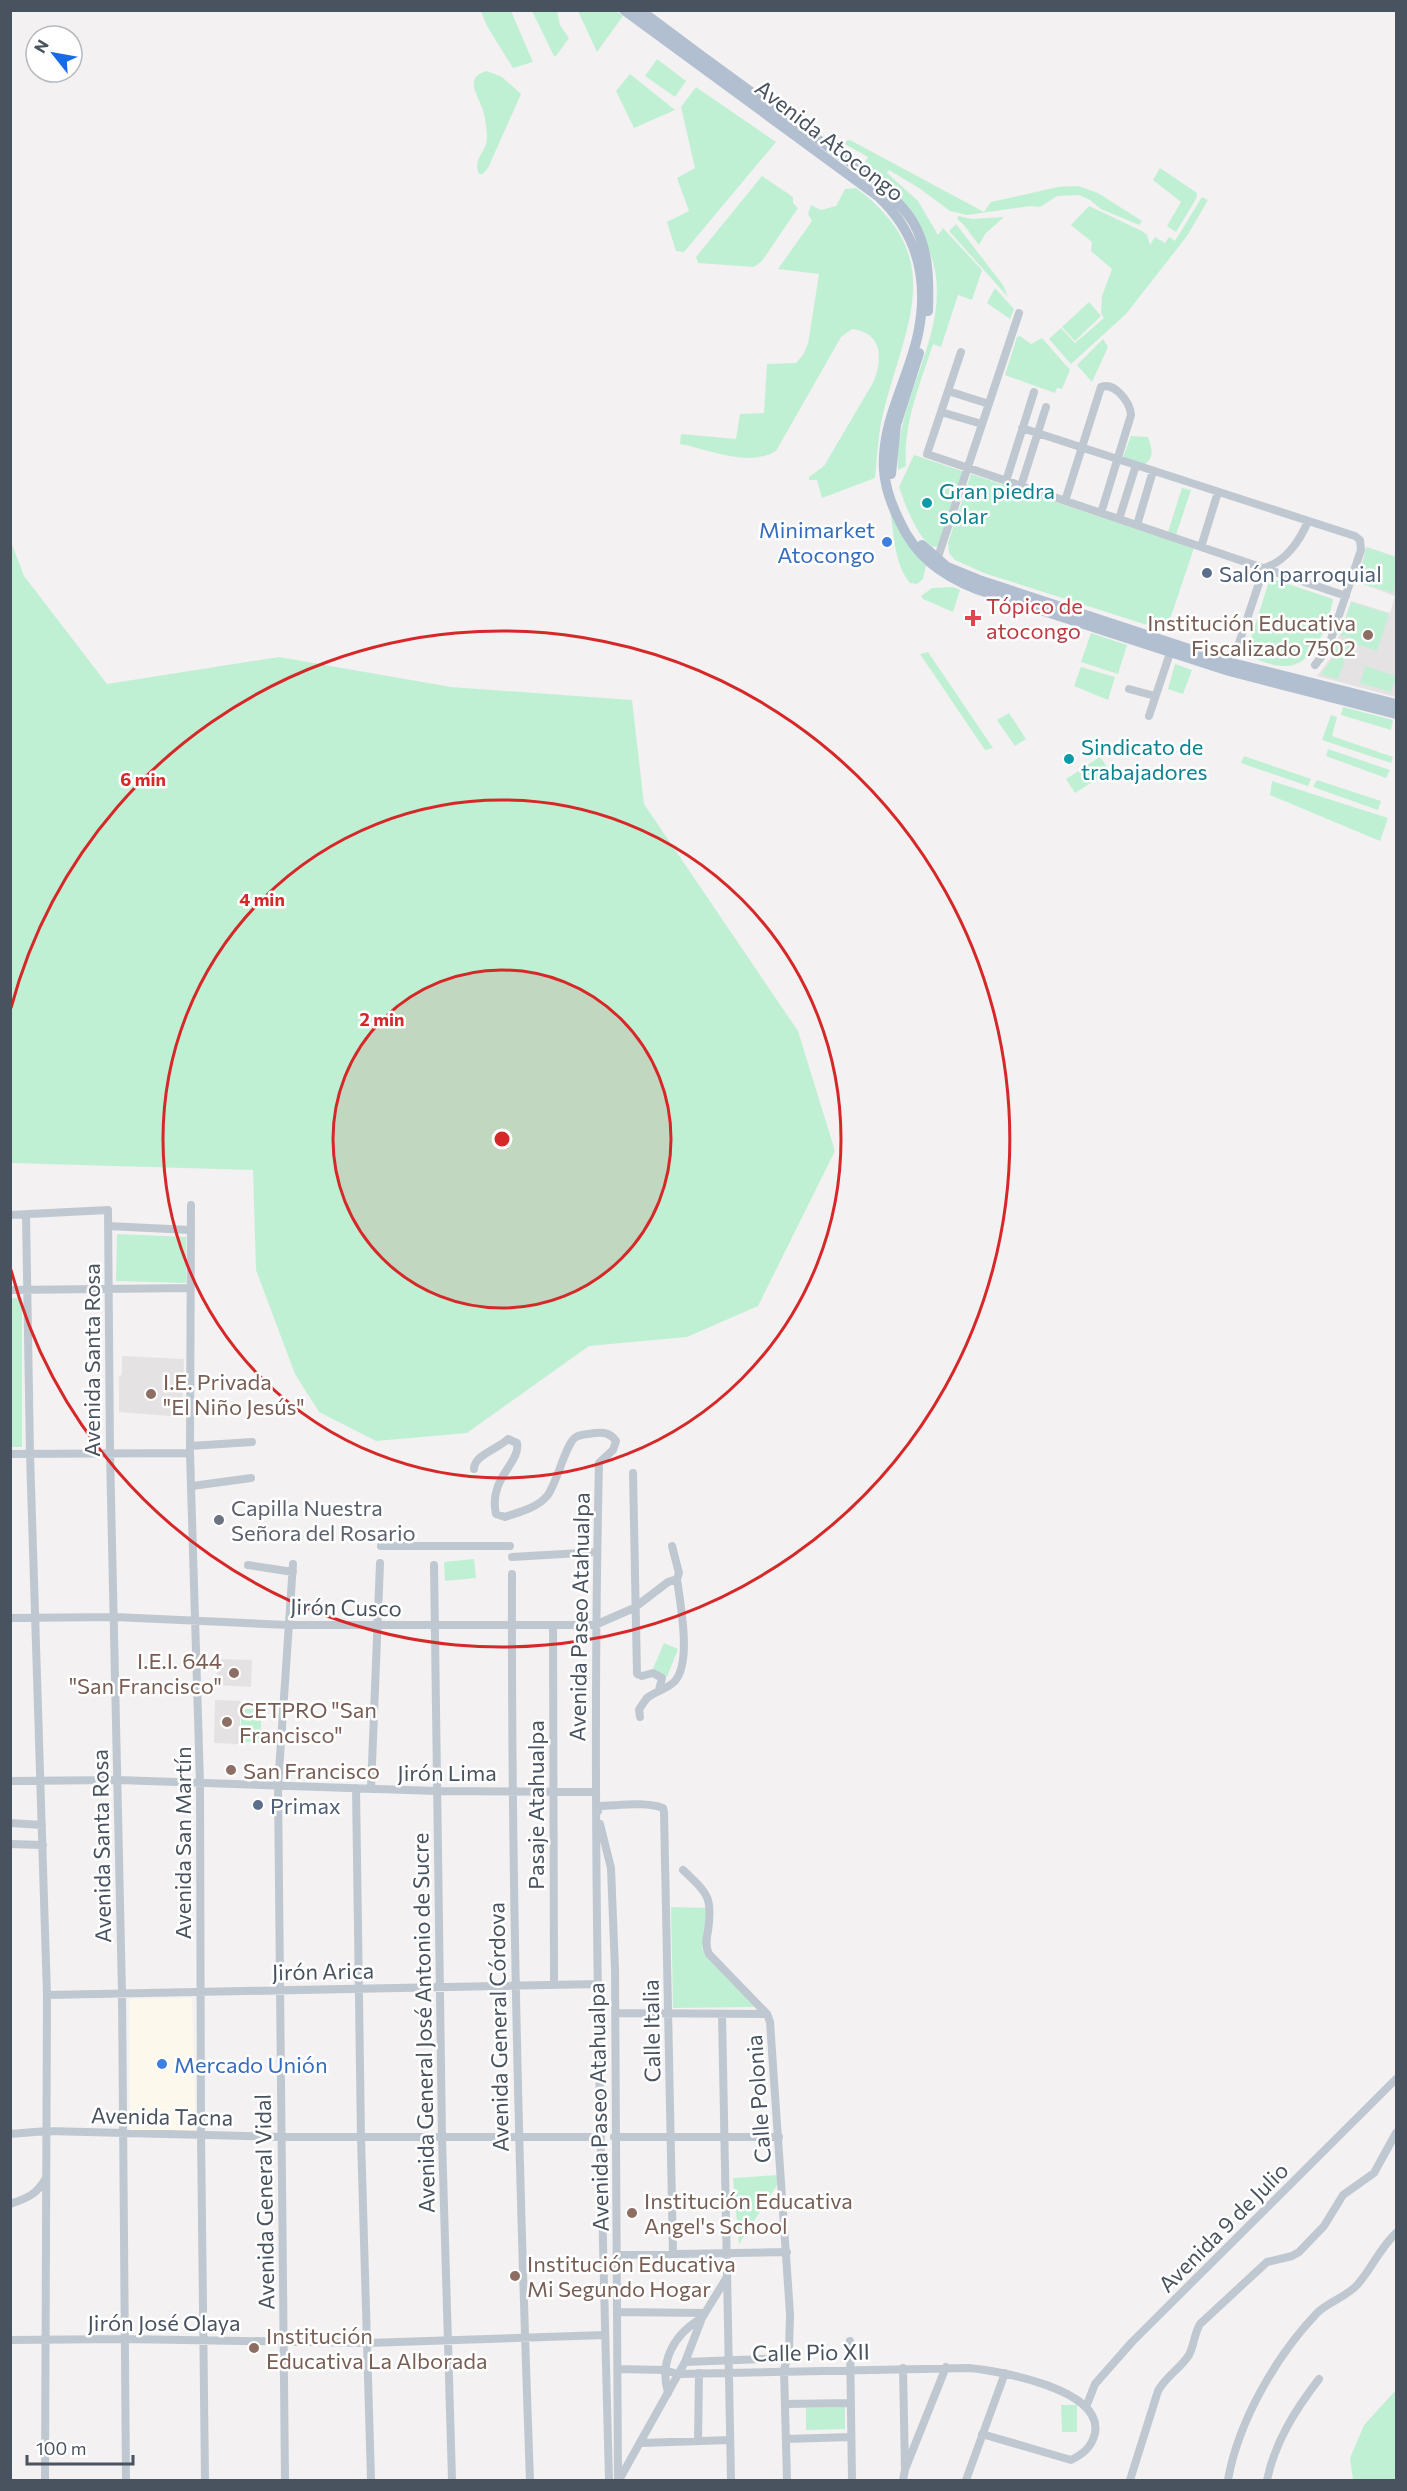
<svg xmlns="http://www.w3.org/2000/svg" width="1407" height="2491" font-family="Commissioner,sans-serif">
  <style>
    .commercial { fill: #fdf8ec }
    .education { fill: #e4e2e3 }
    .green { fill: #c0f0d4 }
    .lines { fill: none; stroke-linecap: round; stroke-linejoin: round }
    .minor { stroke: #bfc8d0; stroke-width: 8 }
    .major { stroke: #b1bfd0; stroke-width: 10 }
    .ring { fill: none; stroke: #d62828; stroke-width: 3 }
    .culture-dot { fill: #0f9aa8; stroke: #fff; stroke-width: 2 }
    .shop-dot { fill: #3f7fe0; stroke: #fff; stroke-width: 2 }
    .service-dot { fill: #5c6f8a; stroke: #fff; stroke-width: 2 }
    .health-dot { fill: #e0444e; stroke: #fff; stroke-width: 2 }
    .education-dot { fill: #8d6e63; stroke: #fff; stroke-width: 2 }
    .worship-dot { fill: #6b7280; stroke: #fff; stroke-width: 2 }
    .labels { text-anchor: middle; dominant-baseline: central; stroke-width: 5; stroke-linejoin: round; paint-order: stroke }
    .street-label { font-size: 22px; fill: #48535f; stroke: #fff }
    .culture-label { font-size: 22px; fill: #0d838f; stroke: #fff; text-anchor: start }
    .shop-label { font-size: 22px; fill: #366cbe; stroke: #fff; text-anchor: end }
    .service-label { font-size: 22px; fill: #4e5e75; stroke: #fff; text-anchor: start }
    .health-label { font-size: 22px; fill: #be3a42; stroke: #fff; text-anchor: start }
    .education-label { font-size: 22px; fill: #785e54; stroke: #fff; text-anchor: start }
    .worship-label { font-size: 22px; fill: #5b616d; stroke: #fff; text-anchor: start }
    .centre { fill: #d62828; stroke: #fff; stroke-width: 3 }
    .ring-label { font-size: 18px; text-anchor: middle; font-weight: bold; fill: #d62828; stroke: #fff; stroke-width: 5; stroke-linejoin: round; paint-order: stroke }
  </style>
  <rect width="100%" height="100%" fill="#f3f1f1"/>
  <!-- commercial -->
  <path class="commercial" d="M192 1998 196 2131 130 2130V1999Z"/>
  <!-- education -->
  <path class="education" d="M1366 547 1396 557V697L1317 676 1332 656 1351 601 1390 613 1395 596 1357 582Z
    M122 1356 184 1359 182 1417 119 1412V1376L122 1375Z
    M218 1659 252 1660 251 1687 216 1685Z
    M215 1700 241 1701 239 1744 214 1743Z"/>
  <!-- green -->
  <path class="green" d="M481 11H511L533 62 513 68 487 26Z
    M532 11H557L560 25 569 38 556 56H554Z
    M578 11H616L623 16 597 52Z
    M657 59 686 81 675 97 645 76Z
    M487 71 502 77 521 94 488 168 483 174H479C472 158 487 152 487 138 487 132 486 125 485 119 484 101 459 78 487 71Z
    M630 74 675 110 634 128 616 91Z
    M696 87 776 142 684 252 676 251 667 222 689 211 677 178 695 168 681 107Z
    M850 140 984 212 991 202 1058 187 1078 186 1098 193 1142 221 1139 225 1101 209 1090 200 1079 195 1057 196 1040 207 1031 206 967 215 950 211 919 188 889 170 887 173 918 201 938 235 943 228 982 270 972 300 958 295 941 347 933 344C920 385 903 423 906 466L898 470C893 394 962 321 927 246 923 237 913 228 907 221 892 203 877 185 862 168L868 157 841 142Z
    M1160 168 1197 193 1196 199 1176 232 1167 226 1181 202 1153 180Z
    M762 176 793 197V203L798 208 762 261 754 267 698 263 696 257Z
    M856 188C951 259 904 325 882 418 878 437 877 458 875 478L822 498 817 480H809V477L824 466 874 381C883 357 882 333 852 329L841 337 776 451C748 468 709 449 680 444L681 434 736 439 740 414 764 413 767 364 796 363 803 355 808 344 819 274 778 269 812 221 808 214 811 205 821 210 836 206 845 189Z
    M1202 197 1208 200 1187 236 1126 314 1071 364 1049 339 1061 328 1075 343 1104 318 1101 313 1102 296 1112 269 1091 251 1092 242 1071 225 1089 206 1142 231 1147 235 1150 245 1155 237 1165 243 1169 237 1175 241Z
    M958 216 972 219 1004 217 985 234 979 245 963 224 957 219Z
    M956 224 1003 285 1008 297 949 231Z
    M995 288 1014 309 1010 319 987 303Z
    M1089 302 1101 316 1075 341 1062 327Z
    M1020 336 1031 344 1042 338 1070 370 1062 389 1057 388 1055 393 1005 375 1017 337Z
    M1103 339 1108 347 1092 382 1077 365Z
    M1131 436 1148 437C1152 449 1155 457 1144 465L1123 457Z
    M914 455 965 472 938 546 933 547C917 538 905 504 899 487Z
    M971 474 1194 548 1166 631 984 573 955 560 949 553 948 543Z
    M1182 488 1191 490 1176 535 1168 532Z
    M890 509 926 565 923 579 917 584 910 583C894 564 894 533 890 509Z
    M11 542 24 576 107 684 279 657 451 687 632 700 644 804 798 1031 835 1151 758 1306 687 1337 589 1346 467 1433 376 1441 319 1412 295 1374 256 1270 253 1170 11 1163Z
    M1367 547 1396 557V581L1393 593 1357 582Z
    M1270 578 1333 599C1332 608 1328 618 1325 627 1309 670 1286 675 1246 654Z
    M953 587 960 590 953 612 923 599 921 596 932 588Z
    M1351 602 1389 614 1377 651 1353 643V639L1340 635Z
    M1091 633 1127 645 1118 674 1081 662Z
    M1338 641 1350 645 1338 679 1321 674 1334 657Z
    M928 652 993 748 985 750 920 654Z
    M1175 664 1192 670 1183 694 1168 689Z
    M1365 666 1396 676 1391 692 1360 683Z
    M1081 667 1115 677 1108 700 1074 686Z
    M1343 707 1393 720 1391 730 1341 715Z
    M1009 713 1026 739 1015 746 997 720Z
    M1331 715 1337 717 1332 736 1393 757 1391 763 1322 740Z
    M1328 749 1390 770 1386 778 1326 756Z
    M1244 756 1311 779 1308 786 1241 763Z
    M1100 757 1110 771 1075 793 1066 779Z
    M1317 780 1381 801 1378 810 1313 787Z
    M1272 781 1388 818 1380 841 1270 795Z
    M117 1234 186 1237V1283L116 1281Z
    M10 1298H22V1447H11Z
    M474 1559 476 1578 445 1581 444 1562Z
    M664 1643 678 1649 667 1677 652 1671Z
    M241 1709H261V1742H241Z
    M671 1907 709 1908 702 1949 754 2005V2007L673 2008Z
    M779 2175 778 2184 739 2244 733 2178Z
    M1396 2390V2480H1353L1350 2458 1364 2425Z
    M1061 2405H1077V2432H1062Z
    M845 2407V2429L806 2430V2408Z"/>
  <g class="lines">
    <!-- minor -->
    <path class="minor" d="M961 352 927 454 1346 596
      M948 391 989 404
      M941 412 982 424
      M1022 428 1355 536 1360 540 1361 550 1328 648 1315 665
      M1006 481 1034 392
      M1021 486 1046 407
      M1065 501 1101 387C1115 382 1130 402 1131 415L1101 513
      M1119 519 1136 465
      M1137 525 1153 471
      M1201 547 1218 492
      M936 563 1019 313
      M1236 652 1264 568C1285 562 1300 541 1308 521
      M1129 689 1155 696
      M1149 716 1170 653
      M191 1205 190 1453 200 1783 201 2135 205 2480
      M10 1215 108 1210 110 1453 122 1993 126 2480
      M26 1215 30 1454 47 1995 45 2480
      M108 1226 190 1230
      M10 1290 190 1288
      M190 1446 252 1442
      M10 1454 190 1453
      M474 1469C474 1455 498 1449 508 1439L517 1443C521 1463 488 1478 496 1514L505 1517C519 1512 537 1508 547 1496 557 1484 566 1442 576 1437 581 1434 590 1434 595 1433 604 1432 610 1433 616 1441L613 1450 599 1463C591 1802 600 2142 609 2480
      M633 1473 637 1674 642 1676 653 1673 662 1678 659 1690
      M192 1486 251 1478
      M381 1546H510
      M672 1546 679 1573 677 1579
      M512 1557 597 1552
      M248 1565 293 1572
      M434 1565 442 2138 452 2480
      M512 1574C511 1876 519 2178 530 2480
      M10 1618 115 1617 288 1625H595L634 1608 668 1582 677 1579C680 1603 692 1661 675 1681 668 1689 655 1691 647 1698 644 1702 641 1706 639 1710L640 1717
      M553 1626 554 1985
      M10 1781 118 1780 436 1791 596 1792
      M356 1788 361 2138 371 2480
      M371 1789 380 1563
      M598 1811 596 1806C617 1806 643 1801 663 1808L664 1812 673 2254
      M10 1823 42 1825
      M600 1824 611 1868 615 1970 618 2480
      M10 1844 43 1845
      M683 1870C707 1893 713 1896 708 1931 706 1939 705 1946 709 1954L767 2014 770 2022 790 2314 789 2350 784 2370 787 2480
      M47 1995 599 1984
      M615 2013 767 2014
      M722 2014 731 2480
      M10 2134 47 2131 281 2137H601
      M614 2137H779
      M10 2204C28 2198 37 2194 46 2178
      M618 2255 787 2252
      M618 2312 705 2313
      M10 2340 125 2339 368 2343 605 2335
      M850 2341 852 2480
      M685 2362 787 2358
      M903 2368 905 2470 903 2480
      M618 2369 664 2370 678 2374 969 2368C1000 2371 1103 2389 1095 2433 1092 2447 1083 2454 1071 2460L982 2434
      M668 2393C659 2361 674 2334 702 2318
      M785 2404 851 2403
      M1086 2407 1095 2384 1132 2342 1396 2079
      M786 2439 851 2437
      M698 2441 699 2373
      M641 2443 730 2440
      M906 2467 946 2367
      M285 2480 278 1786 293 1564
      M619 2480 685 2362 702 2318 727 2277
      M966 2480 1005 2373
      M1130 2480 1158 2391C1166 2376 1180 2369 1189 2355 1194 2346 1194 2334 1200 2324L1267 2262 1292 2256 1299 2252 1324 2226 1343 2195 1374 2173 1396 2133
      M1228 2480C1238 2422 1276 2356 1317 2313 1329 2301 1347 2297 1358 2284 1372 2268 1380 2248 1396 2233
      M1267 2480C1275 2442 1295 2410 1319 2379"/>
    <!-- major -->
    <path class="major" d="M624 10 879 197C918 234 929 282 918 334 908 381 881 421 884 470 885 488 892 506 900 522 916 557 942 575 976 589L1229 671 1396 714
      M640 10C689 47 738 83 787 118 824 145 890 184 913 222 929 249 929 281 928 311
      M891 474 896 425 919 353
      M922 545 947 567 979 580 1232 663 1396 704"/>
  </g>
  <!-- distance rings -->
  <circle cx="502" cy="1139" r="169" fill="#d62828" fill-opacity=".12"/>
  <g class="ring">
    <circle cx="502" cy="1139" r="169"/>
    <circle cx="502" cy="1139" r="339"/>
    <path d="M11 1008A508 508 0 1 1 11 1270"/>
  </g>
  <!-- markers -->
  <g class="culture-dot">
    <circle cx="927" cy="503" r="6"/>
    <circle cx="1069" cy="759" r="6"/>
  </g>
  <g class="shop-dot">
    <circle cx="887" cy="542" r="6"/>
    <circle cx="162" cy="2064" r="6"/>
  </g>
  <g class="service-dot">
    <circle cx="1207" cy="573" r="6"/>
    <circle cx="258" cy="1805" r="6"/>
  </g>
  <path class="health-dot" d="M970 609h6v6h6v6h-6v6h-6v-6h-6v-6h6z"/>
  <g class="education-dot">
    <circle cx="1368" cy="635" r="6"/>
    <circle cx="151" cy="1394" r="6"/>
    <circle cx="234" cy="1673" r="6"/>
    <circle cx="227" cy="1722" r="6"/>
    <circle cx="231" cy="1770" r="6"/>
    <circle cx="632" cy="2213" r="6"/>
    <circle cx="515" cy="2276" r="6"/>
    <circle cx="254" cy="2348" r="6"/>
  </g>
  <circle class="worship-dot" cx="219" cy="1520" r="6"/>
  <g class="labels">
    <!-- street labels -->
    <g class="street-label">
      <text transform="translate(830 140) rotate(38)">Avenida Atocongo</text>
      <text transform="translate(91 1360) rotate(-90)">Avenida Santa Rosa</text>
      <text transform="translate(346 1607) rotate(1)">Jirón Cusco</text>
      <text transform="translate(579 1617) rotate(-89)">Avenida Paseo Atahualpa</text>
      <text x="447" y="1772">Jirón Lima</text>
      <text transform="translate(535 1805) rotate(-90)">Pasaje Atahualpa</text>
      <text transform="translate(182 1843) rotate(-90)">Avenida San Martín</text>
      <text transform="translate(101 1846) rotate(-91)">Avenida Santa Rosa</text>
      <text transform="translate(323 1971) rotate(-1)">Jirón Arica</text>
      <text transform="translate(423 2023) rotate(-91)">Avenida General José Antonio de Sucre</text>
      <text transform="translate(498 2027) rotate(-91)">Avenida General Córdova</text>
      <text transform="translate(651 2031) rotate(-91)">Calle Italia</text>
      <text transform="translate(758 2099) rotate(-94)">Calle Polonia</text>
      <text transform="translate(598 2107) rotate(-91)">Avenida Paseo Atahualpa</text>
      <text transform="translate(162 2116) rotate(1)">Avenida Tacna</text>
      <text transform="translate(264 2202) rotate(-91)">Avenida General Vidal</text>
      <text transform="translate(1223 2227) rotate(-45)">Avenida 9 de Julio</text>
      <text x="164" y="2322">Jirón José Olaya</text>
      <text transform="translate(811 2352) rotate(-1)">Calle Pio XII</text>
    </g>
    <!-- culture labels -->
    <g class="culture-label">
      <text x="939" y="490">Gran piedra<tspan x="939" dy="25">solar</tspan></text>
      <text x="1081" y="746">Sindicato de<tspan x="1081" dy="25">trabajadores</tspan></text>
    </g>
    <!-- shop labels -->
    <g class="shop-label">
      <text x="875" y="529">Minimarket<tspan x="875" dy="25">Atocongo</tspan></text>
      <text x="174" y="2064" text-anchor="start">Mercado Unión</text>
    </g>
    <!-- service labels -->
    <g class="service-label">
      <text x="1219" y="573">Salón parroquial</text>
      <text x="270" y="1805">Primax</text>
    </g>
    <!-- health labels -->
    <g class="health-label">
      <text x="986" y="605">Tópico de<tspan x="986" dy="25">atocongo</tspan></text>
    </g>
    <!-- education labels -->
    <g class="education-label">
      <text x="1356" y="622" text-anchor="end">Institución Educativa<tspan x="1356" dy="25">Fiscalizado 7502</tspan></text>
      <text x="163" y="1381">I.E. Privada<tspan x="163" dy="25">"El Niño Jesús"</tspan></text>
      <text x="222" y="1660" text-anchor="end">I.E.I. 644<tspan x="222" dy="25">"San Francisco"</tspan></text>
      <text x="239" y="1709">CETPRO "San<tspan x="239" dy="25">Francisco"</tspan></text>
      <text x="243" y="1770">San Francisco</text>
      <text x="644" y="2200">Institución Educativa<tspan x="644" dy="25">Angel's School</tspan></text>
      <text x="527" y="2263">Institución Educativa<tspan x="527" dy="25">Mi Segundo Hogar</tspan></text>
      <text x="266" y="2335">Institución<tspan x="266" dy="25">Educativa La Alborada</tspan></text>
    </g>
    <!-- worship labels -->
    <g class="worship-label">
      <text x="231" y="1507">Capilla Nuestra<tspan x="231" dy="25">Señora del Rosario</tspan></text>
    </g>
  </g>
  <circle cx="502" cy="1139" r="9" class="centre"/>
  <g class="ring-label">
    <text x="143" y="786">6 min</text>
    <text x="262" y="906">4 min</text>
    <text x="382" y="1026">2 min</text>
  </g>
  <!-- border -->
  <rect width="1407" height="2491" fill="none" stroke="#48535f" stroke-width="24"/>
  <!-- north arrow -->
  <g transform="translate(54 54) rotate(301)"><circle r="28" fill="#ffffff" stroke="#b6babf" stroke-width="1.5"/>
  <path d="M0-4.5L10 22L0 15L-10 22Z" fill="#186be7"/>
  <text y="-9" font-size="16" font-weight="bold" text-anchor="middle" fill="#48535f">N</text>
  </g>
  <!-- scale -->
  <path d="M27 2455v9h106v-9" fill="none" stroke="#48535f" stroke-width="3"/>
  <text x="36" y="2455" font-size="18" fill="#48535f" stroke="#ffffff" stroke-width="4.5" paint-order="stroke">100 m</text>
</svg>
